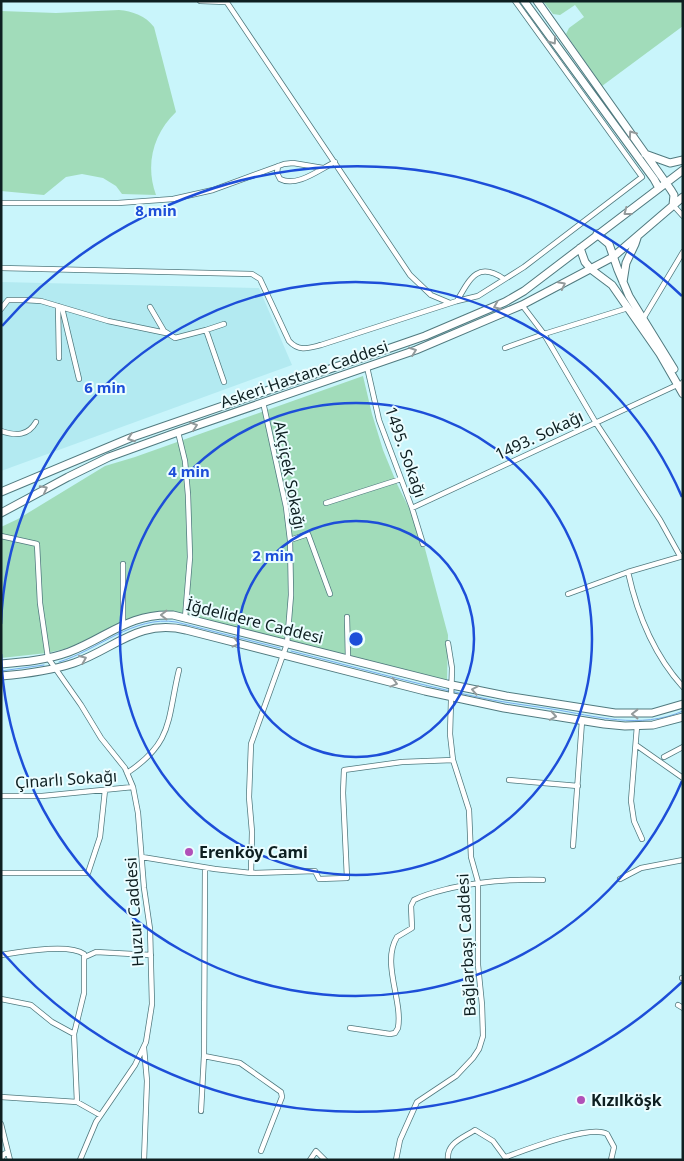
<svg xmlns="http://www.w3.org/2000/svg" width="684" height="1161" font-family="'Noto Sans',sans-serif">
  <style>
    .built { fill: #b3eaf1 }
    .green { fill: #a1dcba }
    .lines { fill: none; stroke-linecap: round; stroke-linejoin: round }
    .stream { stroke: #78aceb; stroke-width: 1 }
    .street-casing { stroke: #517a7f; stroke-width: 6 }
    .secondary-casing { stroke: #517a7f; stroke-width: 9 }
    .street { stroke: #fff; stroke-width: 4.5 }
    .secondary { stroke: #fff; stroke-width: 7 }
    .oneway { stroke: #939a9b }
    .ring { fill: none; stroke: #1d4ed8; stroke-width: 2.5 }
    .poi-dot { fill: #b150b8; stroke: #ebfdff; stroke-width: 2 }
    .labels { text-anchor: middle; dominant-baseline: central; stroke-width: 4; stroke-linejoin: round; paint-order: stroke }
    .street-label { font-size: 16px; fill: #0e1f21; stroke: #ebfdff }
    .poi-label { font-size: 16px; font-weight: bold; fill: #0e1f21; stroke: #ebfdff; text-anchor: start }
    .centre { fill: #1d4ed8; stroke: #ebfdff; stroke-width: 2.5 }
    .ring-label { font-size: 15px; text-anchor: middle; font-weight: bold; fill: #1d4ed8; stroke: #ebfdff; stroke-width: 4; stroke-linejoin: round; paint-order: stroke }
  </style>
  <rect width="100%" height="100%" fill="#c9f5fb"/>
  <!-- built -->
  <path class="built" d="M1 282 259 288 292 365 1 471Z"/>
  <!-- green -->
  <path class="green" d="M543 1H683V26L602 86 566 34 569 28 584 17 575 5 560 15 553 14Z
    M119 10C132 11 146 16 154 27L176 112C153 134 145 165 156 195L122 194 116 186 103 178 82 174 66 177 44 195 1 191V11L56 13Z
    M363 376 372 414 383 450 397 484 420 530 448 635 447 682 163 614 69 648 47 653 1 658V527L18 519 105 466 135 457Z"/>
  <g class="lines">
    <!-- stream -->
    <path class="stream" d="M291 651C351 666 412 683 473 696 499 702 525 705 552 709 595 716 640 730 683 711
      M59 662C98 650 134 615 176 622L280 648
      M1 671 44 665"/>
    <defs>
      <path id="street" d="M200 1 226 2
        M226 1 410 275 431 295 450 303
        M278 166 277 173 280 179C297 188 320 169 335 162
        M1 203H118L173 199 213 190 284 164 293 163 323 168
        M673 205 683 216
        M1 268 252 274 260 279 289 341C299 352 309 348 321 345L457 301 478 296 524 267 642 177 515 1
        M457 301C470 278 478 261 504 279
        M522 305 544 334 596 423 660 520 680 556
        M58 306 59 358
        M150 307 164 331 175 338 206 330 224 324
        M62 308 79 379
        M1 309 8 300H25L41 301 108 321 166 333
        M643 319 683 252
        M206 330 224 382
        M505 348 544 334 628 308
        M367 367 379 420 412 508 423 544
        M682 383 683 382
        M1 431C16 436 28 436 36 422
        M178 432 185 461 188 495 190 557 185 618
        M326 503 401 479
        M412 508 677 385
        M1 536 37 544 40 603 48 658 81 705 101 738 125 768 133 787 138 813 144 888 150 929 152 1004 146 1042 135 1065 96 1122 80 1160
        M290 540 308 534 330 594
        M123 564V625
        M628 572C637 613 654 655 683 687
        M568 594 628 572 683 556
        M347 617 348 659
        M637 726 631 801 634 821 642 839
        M636 745 683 778
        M664 757 683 747
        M127 773C174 742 167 719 179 670
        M509 780 578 786
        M1 796H42L133 787
        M573 846 582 721
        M142 857 215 869 251 873 315 871 319 879 347 878 343 793 344 770 402 762 453 760
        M1 873H88L100 837 105 790
        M251 873 252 832 249 797 251 744 287 644 291 595 290 540 286 507 263 402
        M620 879 641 868 683 860
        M1 955C20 952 69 943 84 954V993L74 1034 77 1102
        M85 957 96 952 151 955
        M682 978H683
        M1 999 31 1005 52 1022 74 1034
        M678 1005 683 1008
        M350 1028 390 1034 395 1033 398 1028C403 1000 381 963 397 937L412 928 411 906 414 900C425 894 439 891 451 888 482 881 511 879 543 880
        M204 1056 240 1063 281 1092 282 1097 261 1151
        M1 1097 77 1102 100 1115
        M201 1111 204 1056 205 868
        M1 1124 10 1160
        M506 1157C525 1150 591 1124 607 1134L614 1147 611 1160
        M1 1160 4 1154 8 1152
        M144 1160 147 1081 144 1048
        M310 1160 316 1151 325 1160
        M396 1160 400 1140 417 1102 456 1076 473 1058 479 1049 483 1036 482 1005 478 965V882L471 857 469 810 453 760 450 734 452 668 448 643
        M448 1160C446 1143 463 1138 475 1130L493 1141 507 1160"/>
      <path id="secondary" d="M524 1 654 179 659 188
        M537 1 671 190 674 195 673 205
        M645 154 670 163 683 160
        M597 234 609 244 618 270 629 296 674 369
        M580 248 585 262 592 270 612 285 660 354 683 394
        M623 282 626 263 635 244 637 238
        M1 492 130 438 425 336 505 302 524 291 683 170
        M1 513 68 477 109 457 178 432 416 350 522 305 613 257 683 197
        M1 664C24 662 47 660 69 652 108 637 129 613 173 615L447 684 506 696 615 713H652L683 704
        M1 676C26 674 50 671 74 663 116 648 138 619 186 630L425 691 504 708 604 724 625 726 653 725 683 717"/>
    </defs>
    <!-- street casing -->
    <use href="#street" class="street-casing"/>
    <!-- secondary casing -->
    <use href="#secondary" class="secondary-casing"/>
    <!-- street -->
    <use href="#street" class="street"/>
    <!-- secondary -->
    <use href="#secondary" class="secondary"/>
  </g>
  <!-- one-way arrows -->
  <defs><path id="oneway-chevron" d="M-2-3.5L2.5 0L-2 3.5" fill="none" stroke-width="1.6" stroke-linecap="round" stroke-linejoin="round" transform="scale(1.25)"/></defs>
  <g class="oneway">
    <use href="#oneway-chevron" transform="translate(553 41) rotate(54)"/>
    <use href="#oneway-chevron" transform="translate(632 134) rotate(-125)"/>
    <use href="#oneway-chevron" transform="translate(627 212) rotate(143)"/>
    <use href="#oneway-chevron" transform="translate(562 285) rotate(-27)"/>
    <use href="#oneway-chevron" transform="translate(497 306) rotate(157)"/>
    <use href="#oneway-chevron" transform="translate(413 351) rotate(-20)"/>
    <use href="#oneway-chevron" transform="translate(194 426) rotate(-19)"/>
    <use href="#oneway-chevron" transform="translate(131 438) rotate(160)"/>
    <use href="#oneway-chevron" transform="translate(44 489) rotate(-28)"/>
    <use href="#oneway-chevron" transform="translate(164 615) rotate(-180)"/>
    <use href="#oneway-chevron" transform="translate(236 643) rotate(14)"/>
    <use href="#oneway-chevron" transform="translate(83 659) rotate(-23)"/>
    <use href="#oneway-chevron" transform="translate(394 683) rotate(15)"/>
    <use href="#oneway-chevron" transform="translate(475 690) rotate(-169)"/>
    <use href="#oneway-chevron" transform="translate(635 714) rotate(180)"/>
    <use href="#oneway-chevron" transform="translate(553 716) rotate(10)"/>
  </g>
  <!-- distance rings -->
  <g class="ring">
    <circle cx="356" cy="639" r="118"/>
    <circle cx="356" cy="639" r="236"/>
    <path d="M682 781A355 355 0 0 1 1 654M1 624A355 355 0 0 1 682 497"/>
    <path d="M682 982A473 473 0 0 1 2 952M2 326A473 473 0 0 1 682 296"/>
  </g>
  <!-- markers -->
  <g class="poi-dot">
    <circle cx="189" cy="852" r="5"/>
    <circle cx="581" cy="1100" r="5"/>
  </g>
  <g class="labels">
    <!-- street labels -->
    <g class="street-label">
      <text transform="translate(304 374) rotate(-19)">Askeri Hastane Caddesi</text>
      <text transform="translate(539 435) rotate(-25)">1493. Sokağı</text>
      <text transform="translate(406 452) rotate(71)">1495. Sokağı</text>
      <text transform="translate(290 475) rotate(79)">Akçiçek Sokağı</text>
      <text transform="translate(255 621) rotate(14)">İğdelidere Caddesi</text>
      <text transform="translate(66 779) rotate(-4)">Çınarlı Sokağı</text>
      <text transform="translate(134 912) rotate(-94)">Huzur Caddesi</text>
      <text transform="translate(466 945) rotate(-93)">Bağlarbaşı Caddesi</text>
    </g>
    <!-- poi labels -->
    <g class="poi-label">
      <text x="199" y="852">Erenköy Cami</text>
      <text x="591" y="1100">Kızılköşk</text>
    </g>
  </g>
  <circle cx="356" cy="639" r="8" class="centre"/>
  <g class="ring-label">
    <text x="156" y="216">8 min</text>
    <text x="105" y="393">6 min</text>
    <text x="189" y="477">4 min</text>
    <text x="273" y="561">2 min</text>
  </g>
  <!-- border -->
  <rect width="684" height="1161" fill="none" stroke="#0e1f21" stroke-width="5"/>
</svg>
